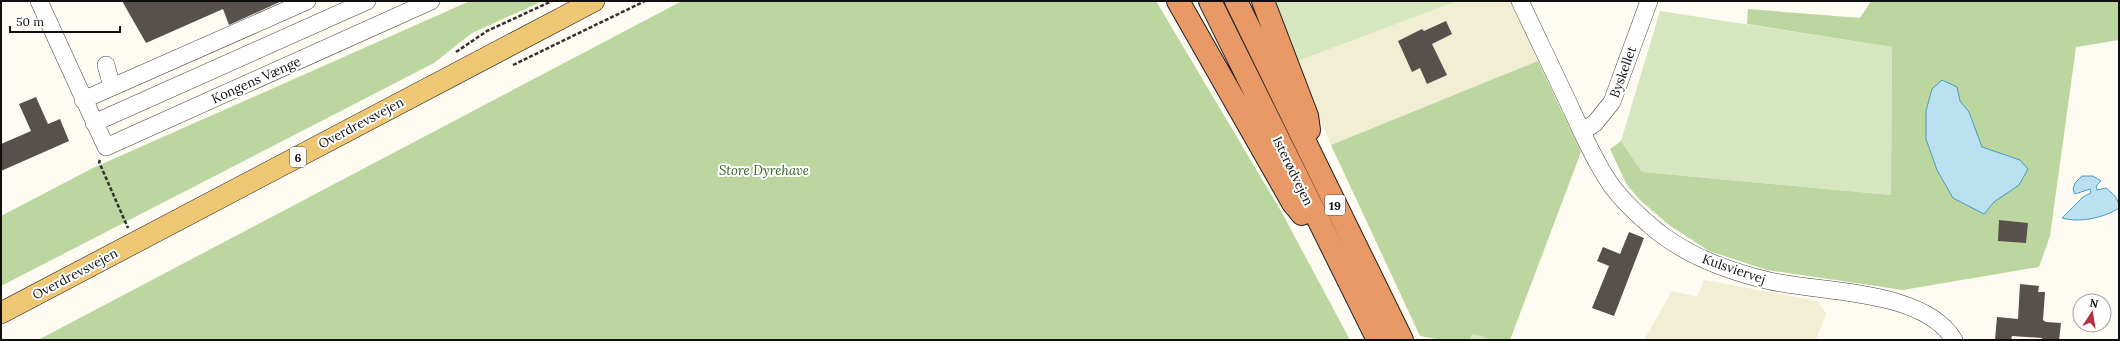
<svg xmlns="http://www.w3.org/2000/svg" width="2120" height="341" font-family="Lora,serif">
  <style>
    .farmland { fill: #f2eed4 }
    .green { fill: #d6e6be }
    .forest { fill: #bbd69e }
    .water { fill: #bbe1f1; stroke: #489ac3 }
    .building { fill: #57504c }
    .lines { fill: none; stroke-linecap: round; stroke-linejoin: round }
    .minor-casing { stroke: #424242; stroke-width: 18 }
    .major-casing { stroke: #202020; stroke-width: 22 }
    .highway-casing { stroke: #202020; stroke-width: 24 }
    .path { stroke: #313131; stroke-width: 2.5; stroke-dasharray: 4 2; stroke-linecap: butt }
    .minor { stroke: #fff; stroke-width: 17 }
    .major { stroke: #edc773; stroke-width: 21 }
    .highway { stroke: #e89966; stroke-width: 22 }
    .labels { text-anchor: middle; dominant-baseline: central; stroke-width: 4; stroke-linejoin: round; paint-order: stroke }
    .shield { fill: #fff; stroke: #575757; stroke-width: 1 }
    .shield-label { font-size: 12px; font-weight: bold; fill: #0f0f0f }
    .street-label { font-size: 13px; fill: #0f0f0f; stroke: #fff }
    .park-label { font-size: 13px; font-style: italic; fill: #356224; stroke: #fff }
  </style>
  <rect width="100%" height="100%" fill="#fefbf2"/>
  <!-- farmland -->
  <path class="farmland" d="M1457 1H1512L1538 61 1331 145 1295 62Z
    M1704 280 1818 301 1826 314 1816 340H1644L1672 291 1697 297Z"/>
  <!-- green -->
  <path class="green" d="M1272 1H1457L1295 62Z
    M1660 11 1892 47 1891 195 1642 172 1621 141Z
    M1473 334 1492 340H1469Z"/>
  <!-- forest -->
  <path class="forest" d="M470 1H543L472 33 434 63 1 286V216L93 168Z
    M682 1H1156L1281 211 1350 340H38Z
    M1871 1H2119V40L2076 47 2050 236 2039 267 1903 290 1767 270 1709 251 1669 225 1640 200 1627 185 1610 149 1621 141 1642 172 1891 195 1892 47 1747 24 1748 9 1860 18Z
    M1538 61 1581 152 1510 340H1492L1473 334 1469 340H1443L1420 336 1331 145Z"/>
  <!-- water -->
  <path class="water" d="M1942 80 1957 87 1960 101 1969 112 1982 147 2020 160 2028 169 2019 185 1994 202 1984 214 1953 198 1937 170 1926 139V111L1932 89Z
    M2082 176H2093L2101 181 2096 186 2097 190 2106 188C2113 194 2119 198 2119 208 2104 218 2079 223 2062 218L2083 197 2091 193 2090 189 2075 194 2073 189 2075 183Z"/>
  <!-- building -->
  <path class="building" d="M122 1H282L229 25 223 9 146 43Z
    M1446 21 1452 34 1432 44 1447 75 1427 84 1420 68 1412 72 1398 41 1422 29 1424 31Z
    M36 97 48 124 60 119 69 141 1 171V144L31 131 19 104Z
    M1999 220 2028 223 2026 243 1998 241Z
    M1629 232 1644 238 1614 316 1592 308 1609 266 1597 261 1603 247 1620 254Z
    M2020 284 2039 286 2038 292H2045L2043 320 2046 322 2061 323 2059 340H2042V338L2012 336 2011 340H1995L1997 317 2018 319Z"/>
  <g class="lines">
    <defs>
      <path id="minor" d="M39 1 106 147 431 1
        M1520 1C1536 35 1552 68 1568 102 1581 130 1594 160 1611 185 1624 203 1641 218 1658 232 1690 257 1731 272 1770 281 1822 293 1924 289 1954 340
        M106 65 112 87
        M83 100 307 1
        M94 123 367 1
        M1582 132 1595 123 1612 102 1649 1"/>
      <path id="major" d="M1 313 594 1"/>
      <path id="highway" d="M1178 1 1293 203 1302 214
        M1210 1 1378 340
        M1236 1 1402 340
        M1263 1 1307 116 1309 130"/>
    </defs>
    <!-- minor casing -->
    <use href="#minor" class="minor-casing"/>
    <!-- major casing -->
    <use href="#major" class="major-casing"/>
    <!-- highway casing -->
    <use href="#highway" class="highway-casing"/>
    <!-- path -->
    <path class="path" d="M456 52 487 31 552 1
      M513 65 645 1
      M100 160 99 162 128 228"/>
    <!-- minor -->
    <use href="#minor" class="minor"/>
    <!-- major -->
    <use href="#major" class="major"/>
    <!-- highway -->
    <use href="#highway" class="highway"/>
  </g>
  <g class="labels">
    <!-- shield labels -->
    <g class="shield">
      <rect x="290" y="147" width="16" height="20" rx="3"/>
      <rect x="1325" y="195" width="20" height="20" rx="3"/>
    </g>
    <g class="shield-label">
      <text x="298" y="157">6</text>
      <text x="1335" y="205">19</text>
    </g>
    <!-- street labels -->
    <g class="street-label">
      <text transform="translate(1623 72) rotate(-70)">Byskellet</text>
      <text transform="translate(256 80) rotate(-24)">Kongens Vænge</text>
      <text transform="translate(361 123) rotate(-28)">Overdrevsvejen</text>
      <text transform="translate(1293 171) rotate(64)">Isterødvejen</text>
      <text transform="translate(1734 269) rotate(19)">Kulsviervej</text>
      <text transform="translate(75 274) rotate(-28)">Overdrevsvejen</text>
    </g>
    <!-- park labels -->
    <g class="park-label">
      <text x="764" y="170">Store Dyrehave</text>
    </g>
  </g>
  <!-- border -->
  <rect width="2120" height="341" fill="none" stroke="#0f0f0f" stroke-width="4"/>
  <!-- north arrow -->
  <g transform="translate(2092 313) rotate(12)"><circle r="19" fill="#ffffff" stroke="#9f9f9f"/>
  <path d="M0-3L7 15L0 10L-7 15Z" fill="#b53241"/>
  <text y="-6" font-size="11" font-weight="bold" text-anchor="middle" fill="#0f0f0f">N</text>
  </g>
  <!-- scale -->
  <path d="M10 26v6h110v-6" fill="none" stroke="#0f0f0f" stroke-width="2"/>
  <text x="16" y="26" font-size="12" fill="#0f0f0f" stroke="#ffffff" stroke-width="3" paint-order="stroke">50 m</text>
</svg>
